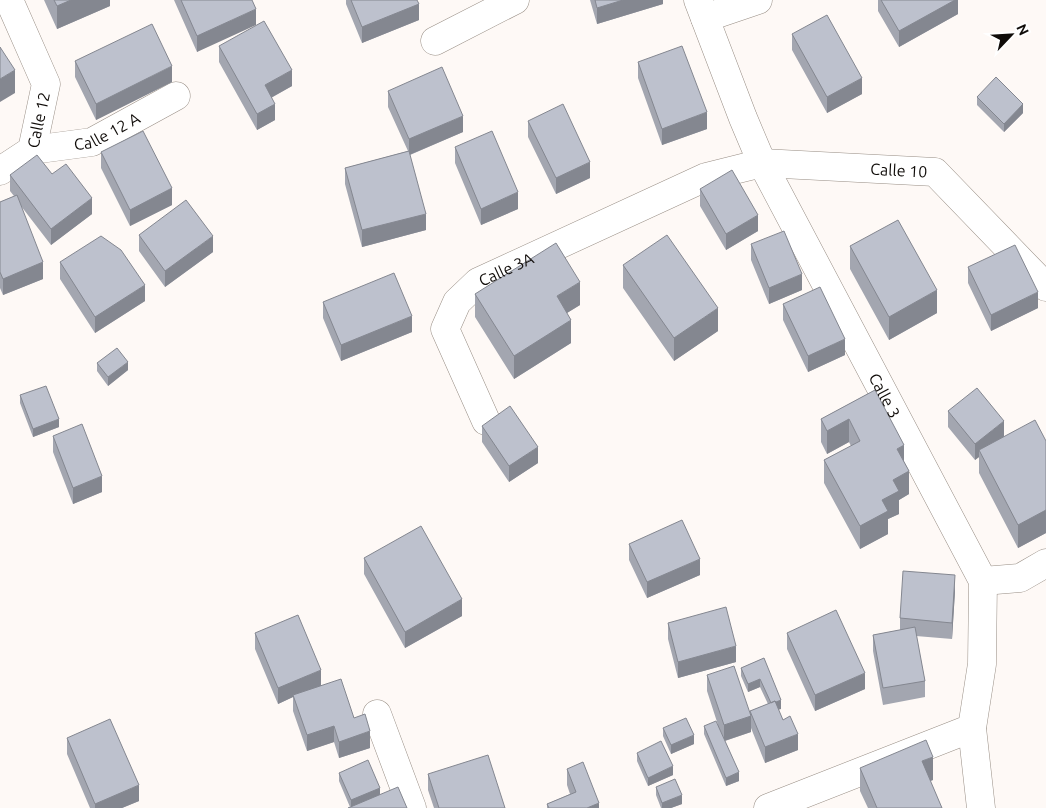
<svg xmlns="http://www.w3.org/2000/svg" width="1046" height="808" font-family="Ubuntu,sans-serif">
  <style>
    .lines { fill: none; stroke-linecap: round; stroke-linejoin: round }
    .minor-casing { stroke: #988e85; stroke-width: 29 }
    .minor { stroke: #fff; stroke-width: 28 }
    .wall { fill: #a3a6b0 }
    .shaded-wall { fill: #848790 }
    .building { fill: #bdc1cd; stroke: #848790 }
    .labels { text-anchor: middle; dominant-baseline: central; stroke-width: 4; stroke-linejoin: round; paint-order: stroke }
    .street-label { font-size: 16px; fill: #100c09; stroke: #fff }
  </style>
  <rect width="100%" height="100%" fill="#fef9f6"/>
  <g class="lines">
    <defs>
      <g id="minor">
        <path id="s1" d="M698 0 743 118 762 163 983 581 982 664 972 728 981 808"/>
        <path d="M705 18 758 0"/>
        <path d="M435 41 515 0"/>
        <path id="s2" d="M32 150 92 142 176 96"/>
        <path id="s3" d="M0 171 32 150 46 84 9 0"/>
        <path id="s4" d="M486 421 445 329 457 302 478 282 706 177 762 163 935 172 1046 287"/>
        <path d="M983 581 1020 578 1046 563"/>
        <path d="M377 714 412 808"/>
        <path d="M768 808 972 728"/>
      </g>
    </defs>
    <!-- minor casing -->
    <use href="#minor" class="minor-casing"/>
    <!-- minor -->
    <use href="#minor" class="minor"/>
  </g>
  <!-- wall -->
  <path class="wall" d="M44 0H110V6L57 29Z
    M174 0H252L197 52Z
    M346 0H417L419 20 362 43 346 4Z
    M590 0H663V4L597 24Z
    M878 0H958V14L899 47 878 11Z
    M792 34 862 94 827 113 792 50Z
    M219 46 292 86 271 98 275 120 257 130 219 62Z
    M75 61 172 82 96 120 75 77Z
    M638 62 707 129 662 145 638 78Z
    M388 91 463 132 410 155 426 230 362 247 345 184V168L408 151 388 107Z
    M977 97 1023 113 1004 132 977 105Z
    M528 121 590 178 556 194 528 137Z
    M455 147 518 209 481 225 455 163Z
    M101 152 172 205 130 226 101 168Z
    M52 174 92 214 51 245 21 206 43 279 3 295 0 288V202L14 196 10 191V175Z
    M700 189 758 231 726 250 700 206Z
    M139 235 213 252 165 287 139 251Z
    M751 244 802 290 769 304 751 260Z
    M850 246 937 313 889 340 850 269Z
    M60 262 145 301 95 333 60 279Z
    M623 265 718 331 674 361 623 288Z
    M968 267 1038 308 991 331 968 283Z
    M475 294 580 305 567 313 571 343 514 379 475 317Z
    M323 302 412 332 341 361 323 318Z
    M783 304 845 355 808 372 783 320Z
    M97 363 128 370 108 386 97 371Z
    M875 390 904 463 909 494 899 500V514L888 519V534L860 549 824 483V460L851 446 849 442 827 454 821 442V419Z
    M20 395 59 427 33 437 20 403Z
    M948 411 1004 437 1046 441V533L1018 548 979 473V457L975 460 948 427Z
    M482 426 538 463 509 482 482 442Z
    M53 436 102 492 73 504 53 452Z
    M629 544 700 575 647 598 629 560Z
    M364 558 462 616 405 648 364 574Z
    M955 591 952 639 916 636 925 681V697L883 705 873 651V635L900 630V618Z
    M668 623 736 662 678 678 668 639Z
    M255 633 321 685 354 718 370 748 339 758 334 742 307 751 293 711V697L278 704 255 649Z
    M787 633 865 689 815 711 787 649Z
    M764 658 781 709H778L783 720 798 750 765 763 751 728V732L725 741 739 781 726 786 704 734V726L718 725 707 691V675L750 715V711L768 704 760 687 748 692 741 676V668Z
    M663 728 694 744 671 754 663 736Z
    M67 738 139 801 122 808H90L67 754Z
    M637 753 673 775 648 786 637 761Z
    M860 768 933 780 930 781 942 808H868L860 791Z
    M567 769 599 808H547V804L570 794 567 785Z
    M339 773 380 788 350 807 339 781Z
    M428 774 505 808H434L428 790Z
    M656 787 682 804 671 808H661L656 795Z"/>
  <!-- shaded-wall -->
  <path class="shaded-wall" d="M71 0H110V6L57 29V6Z
    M623 0H663V4L597 24V8Z
    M955 0H958V14L899 47V31Z
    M419 4V20L362 43V27Z
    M256 9V25L197 52V36Z
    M172 66V82L96 120V104Z
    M15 70V93L0 102V79Z
    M292 70V86L265 101V85Z
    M862 78V94L827 113V97Z
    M275 104V120L257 130V114Z
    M1023 104V113L1004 132V124Z
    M707 112V129L662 145V129Z
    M463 116V132L409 155V139Z
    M590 162V178L556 194V178Z
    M172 188V205L130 226V210Z
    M518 192V209L481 225V209Z
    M92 198V214L51 245V229Z
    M426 214V230L362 247V230Z
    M758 215V231L726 250V234Z
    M213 236V252L165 287V271Z
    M43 262V279L3 295V279Z
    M802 274V290L769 304V288Z
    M580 282V305L557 319V296Z
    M145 285V301L95 333V317Z
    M937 290V313L889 340V317Z
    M1038 292V308L991 331V315Z
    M718 308V331L674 361V338Z
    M412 316V332L341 361V345Z
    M571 320V343L514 379V356Z
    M845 339V355L808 372V356Z
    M128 362V370L108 386V377Z
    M59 419V427L33 437V429Z
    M849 419V442L827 454V431Z
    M1004 421V437L979 450V457L975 460V444Z
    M904 445V468L897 449Z
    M538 447V463L509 482V466Z
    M909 471V494L899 500V514L888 519V534L860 549V526L882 500 893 480Z
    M102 476V492L73 504V488Z
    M1046 510V533L1018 548V525Z
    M700 559V575L647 598V582Z
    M955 575V591L952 639V623Z
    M462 599V616L405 648V632Z
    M736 646V662L678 678V662Z
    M321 670V686L293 695V697L278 704V688Z
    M865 673V689L815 711V695Z
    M760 679V687L748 692V684Z
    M781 700V709L771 712V704Z
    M751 716V732L724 741V725Z
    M334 726V742L307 751V735Z
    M370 731V748L339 758V742Z
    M798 734V750L765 763V747Z
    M694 735V744L671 754V745Z
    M933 757V780L922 784V761Z
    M673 766V775L648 786V778Z
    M739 772V781L726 786V778Z
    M139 785V801L122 808H95V804Z
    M380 788V796L351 808V800Z
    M682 795V804L671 808H662V803Z
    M599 803V808H587Z"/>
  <!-- building -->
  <path class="building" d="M54 0H71L57 6Z
    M181 0H252L256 9 197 36Z
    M351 0H417L419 4 362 27Z
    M595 0H623L597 8Z
    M881 0H955L899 31Z
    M827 15 862 78 827 97 792 34Z
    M264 21 292 70 265 85 275 104 257 114 219 46Z
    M152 24 172 66 96 104 75 61Z
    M682 46 707 112 662 129 638 62Z
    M0 47 15 70 0 79Z
    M442 67 463 116 409 139 388 91Z
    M996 77 1023 104 1004 124 977 97Z
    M563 104 590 162 556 178 528 121Z
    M143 131 172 188 130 210 101 152Z
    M492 131 518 192 481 209 455 147Z
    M409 151 426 214 362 230 345 168Z
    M37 155 52 174 66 164 92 198 51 229 10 175Z
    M732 170 758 215 726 234 700 189Z
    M17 195 43 262 3 279 0 272V202Z
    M186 200 213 236 165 271 139 235Z
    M898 220 937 290 889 317 850 246Z
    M784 231 802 274 769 288 751 244Z
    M667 235 718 308 674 338 623 265Z
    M101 236 121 250 145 285 95 317 60 262Z
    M556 243 580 282 557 296 571 320 514 356 475 294Z
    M1015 245 1038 292 991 315 968 267Z
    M394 273 412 316 341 345 323 302Z
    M820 287 845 339 808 356 783 304Z
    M117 348 128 362 108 377 97 363Z
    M46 386 59 419 33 429 20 395Z
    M977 388 1004 421 975 444 948 411Z
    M875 390 904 445 897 449 909 471 893 480 899 491 882 500 888 511 860 526 824 460 860 441 849 419 827 431 821 419Z
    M510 406 538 447 509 466 482 426Z
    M1035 420 1046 441V510L1018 525 979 450Z
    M82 424 102 476 73 488 53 436Z
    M682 520 700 559 647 582 629 544Z
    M421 526 462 599 405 632 364 558Z
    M903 571 955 575 952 623 900 618Z
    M726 607 736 646 678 662 668 623Z
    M836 610 865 673 815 695 787 633Z
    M298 615 321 670 278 688 255 633Z
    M915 627 925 681 883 688 873 635Z
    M764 658 781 700 776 702 775 701 771 703 760 679 748 684 741 668Z
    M734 666 751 716 724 725 707 675Z
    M341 679 354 718 365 714 370 731 339 742 334 726 307 735 293 695Z
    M775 701 783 720 790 716 798 734 765 747 750 711Z
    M686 718 694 735 671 745 663 728Z
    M110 719 139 785 95 804 67 738Z
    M716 721 739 772 726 778 704 726Z
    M926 740 933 757 922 761 942 808H877L860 768Z
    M661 741 673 766 648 778 637 753Z
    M488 755 505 808H439L428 774Z
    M368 760 380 788 351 800 339 773Z
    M583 762 599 803 587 808H549L547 804 576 792 567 769Z
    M675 779 682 795 662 803 656 787Z
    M398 787 407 808H348Z"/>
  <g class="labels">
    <!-- street labels -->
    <g class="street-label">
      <text stroke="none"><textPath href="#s3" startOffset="69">Calle 12</textPath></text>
      <text stroke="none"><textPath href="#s2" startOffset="78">Calle 12 A</textPath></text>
      <text stroke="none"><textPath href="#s4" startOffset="605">Calle 10</textPath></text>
      <text stroke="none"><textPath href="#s4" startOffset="190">Calle 3A</textPath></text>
      <text stroke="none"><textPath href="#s1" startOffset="438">Calle 3</textPath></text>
    </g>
  </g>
  <!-- north arrow -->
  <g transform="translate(1011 35) rotate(65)" stroke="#ffffff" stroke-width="4" paint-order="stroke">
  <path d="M0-4L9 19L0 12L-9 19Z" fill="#100c09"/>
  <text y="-8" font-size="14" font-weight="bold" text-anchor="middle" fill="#100c09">N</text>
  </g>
</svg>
